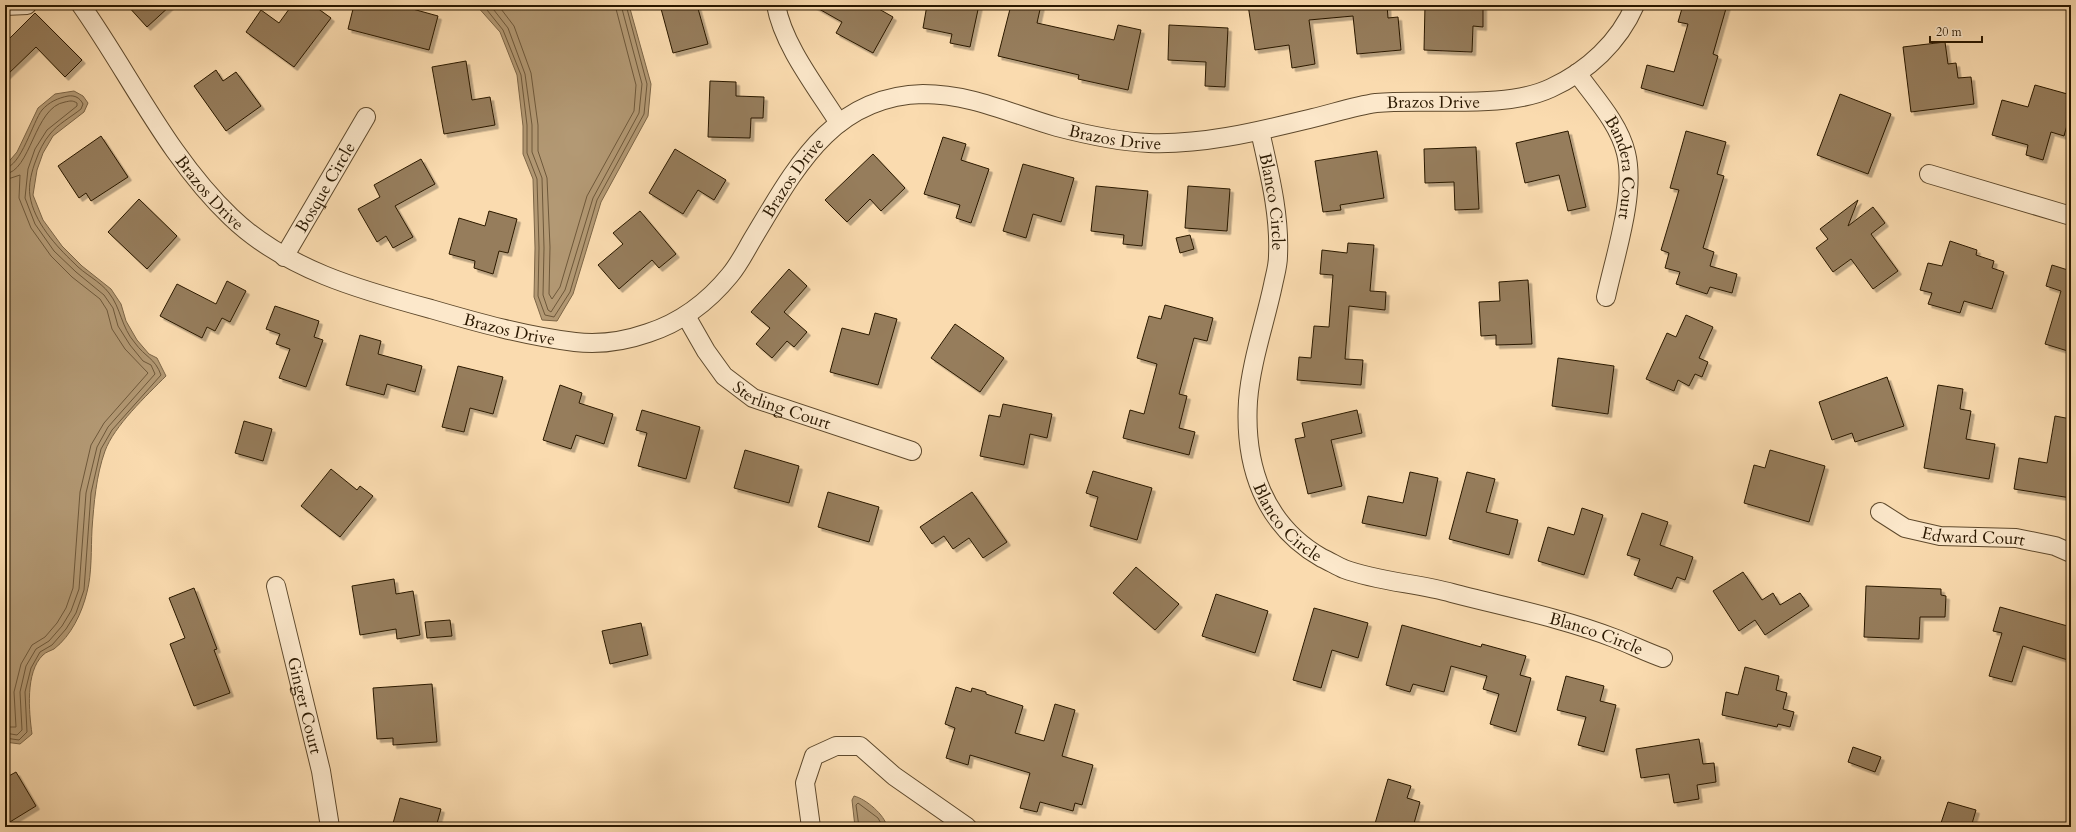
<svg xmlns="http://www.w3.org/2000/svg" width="2076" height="832" font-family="Cardo,serif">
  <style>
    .water { fill: #b39974; stroke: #7c6546 }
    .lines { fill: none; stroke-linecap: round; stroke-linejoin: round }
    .shore { stroke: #6e583a; stroke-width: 1 }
    .building { fill: #967d5b; stroke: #2a1800; filter: url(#shadow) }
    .street-casing { stroke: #5e492c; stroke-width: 20 }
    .street { stroke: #fce8cb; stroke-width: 18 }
    .labels { text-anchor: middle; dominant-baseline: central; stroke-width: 3.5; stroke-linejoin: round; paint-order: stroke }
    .street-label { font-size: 17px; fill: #2a1800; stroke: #fce8cb }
  </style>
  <defs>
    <filter id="shadow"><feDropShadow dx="3.5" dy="3.5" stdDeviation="0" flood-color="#0004"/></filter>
  </defs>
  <rect width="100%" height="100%" fill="#fadbaf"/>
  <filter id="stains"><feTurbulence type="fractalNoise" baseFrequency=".005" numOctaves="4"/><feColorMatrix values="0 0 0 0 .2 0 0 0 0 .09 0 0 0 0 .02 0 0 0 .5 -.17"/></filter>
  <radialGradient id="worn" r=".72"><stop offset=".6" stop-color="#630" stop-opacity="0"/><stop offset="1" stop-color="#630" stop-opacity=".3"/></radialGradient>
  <!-- water -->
  <path class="water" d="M476 5H629L651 84 648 116 601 202 573 294 557 321 542 320 534 297 535 248 533 179 523 154V126L517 75 500 32Z
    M74 91 83 96 88 103 84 112 53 136 43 153 37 170 33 195 43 220 62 246 82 266 111 289 121 304 126 321 137 340 149 354 157 358 166 376C147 395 114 426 105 451 96 476 94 503 92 529 91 548 92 574 87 592 82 613 71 636 54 649 50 651 46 652 43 655 25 672 29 712 32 734L20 744 5 742V166L17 152 38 108 55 94Z
    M854 796C866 799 885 815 887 827H855L852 800Z"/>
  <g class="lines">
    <!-- shore -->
    <path class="shore" d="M483 5 503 30 521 75 527 125V153L537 179 539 248 538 296 545 315 554 317 570 292 597 200 644 114 647 84 626 5
      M490 5 508 28 525 74 532 125V152L542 178 544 248 543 295 548 310 551 312 565 290 593 198 639 113 642 84 621 5
      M498 5 514 26 531 73 538 125V151L547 178 550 247 549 294 552 299 560 287 587 196 634 111 636 85 615 5
      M5 168C21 167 33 121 42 110 49 102 58 98 68 96 75 95 80 98 83 104L81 109C71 117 58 124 50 134 44 141 39 151 36 160 32 170 28 185 30 196 34 222 56 246 74 263 84 274 100 281 109 293 121 308 121 327 135 343 145 357 155 358 161 375L112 430 101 449 91 493 84 590 76 613 66 629 52 645 40 652 31 668 25 692 27 732 19 740 5 738
      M5 174C31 172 34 107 65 102 70 101 72 100 77 103V106L47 130 35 149 28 169 25 198 35 224 54 251 76 272 104 295 113 308 118 326 130 345 143 361 151 365 155 374 108 427 97 447 86 493 79 589 71 611 62 626 49 641 36 649 26 666 20 692 22 730 17 735 5 733
      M5 180 20 175 19 198 31 228 51 256 72 277 100 299 107 310 112 329 125 349 148 373 104 423 91 445 80 492 73 588 66 608 57 623 45 637 32 645 21 664 14 692 16 727H5
      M859 827 856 805 858 803 878 818 883 827"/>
  </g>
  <!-- building -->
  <path class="building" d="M127 5H171L147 27Z
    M292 5H313L331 18 294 67 246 32 261 10 279 23Z
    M354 5H410L409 8 438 16 429 50 348 29Z
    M660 5H697L708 44 673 53Z
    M812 5H872L893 17 873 53 836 33 842 22Z
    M927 5H979L970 47 950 43 952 34 923 28Z
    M1011 5H1041L1037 23 1114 40 1118 25 1141 30 1128 90 1078 79 1079 75 998 56Z
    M1248 5H1387L1388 18 1398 17 1401 50 1357 54 1353 16 1309 20 1315 64 1292 68 1289 45 1255 50Z
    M1425 5H1483V27L1473 26 1472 52 1424 50Z
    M1683 5H1727L1713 54 1718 56 1703 106 1641 88 1647 65 1674 72 1688 24 1678 22Z
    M35 13 82 60 65 77 36 47 5 77V43Z
    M1169 25 1228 28 1225 87 1205 86 1206 62 1168 60Z
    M1945 42 1948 64 1956 63 1958 78 1971 77 1974 104 1911 112 1903 47Z
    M466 61 472 100 490 97 495 125 444 134 432 67Z
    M216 70 223 81 236 72 261 106 226 131 194 86Z
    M710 81 736 82V96L764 97 763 118H751L750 138 708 137Z
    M2035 85 2071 95V111L2064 136 2051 132 2043 160 2026 155 2028 145 1992 135 2002 100 2028 107Z
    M1840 94 1891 114 1868 174 1817 155Z
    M1568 131 1586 207 1568 211 1559 175 1525 183 1516 143Z
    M1686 131 1726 142 1717 174 1724 176 1703 248 1714 252 1710 266 1737 274 1732 293 1710 287 1707 294 1676 284 1680 272 1665 268 1669 253 1661 250 1679 190 1670 188Z
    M101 136 128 177 91 201 86 193 79 198 58 166Z
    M943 137 966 144 961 160 989 169 971 223 956 218 960 205 924 194Z
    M1476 147 1479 209 1455 210 1454 182 1425 183 1424 149Z
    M675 149 726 180 714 200 698 190 683 214 649 193Z
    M1377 151 1384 198 1340 205 1341 210 1323 212 1315 161Z
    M873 154 905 188 881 211 870 199 847 222 825 200Z
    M421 159 435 184 395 206 413 237 393 248 386 236 377 242 358 209 380 197 374 185Z
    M1023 164 1074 178 1061 222 1033 214 1026 238 1003 231Z
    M1096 186 1148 191 1142 246 1123 244 1124 235 1091 231Z
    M1188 186 1230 189 1227 231 1185 228Z
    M139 199 177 236 147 269 108 232Z
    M1858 200 1848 226 1873 207 1885 223 1871 234 1898 271 1873 289 1851 259 1833 272 1816 248 1828 239 1820 229Z
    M489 211 517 219 508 253 499 251 493 274 474 268 475 261 449 254 459 218 485 226Z
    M640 211 676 254 659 268 652 260 619 289 598 265 623 244 613 233Z
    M1190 235 1194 249 1180 253 1176 238Z
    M1950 241 1977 250 1976 255 1994 261 1992 268 2004 272 1992 309 1964 301 1960 313 1928 304 1932 293 1920 290 1928 263 1942 266Z
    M1348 243 1374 245 1370 291 1386 292 1385 310 1349 306 1345 359 1363 360 1361 385 1297 380 1299 357 1311 358 1314 326 1329 327 1333 275 1320 274 1322 250 1347 253Z
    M2052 265 2071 271V352L2045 344 2061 291 2046 286Z
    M789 269 807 286 784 312 807 332 794 347 787 341 772 358 756 344 770 328 751 312Z
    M1528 280 1532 344 1496 345V335L1481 336 1479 302 1500 301 1499 282Z
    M227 281 246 291 230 322 222 318 215 331 207 327 202 338 160 316 177 284 216 304Z
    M1165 305 1213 318 1207 341 1194 338 1179 394 1187 396 1179 428 1195 432 1189 455 1123 438 1130 410 1144 414 1157 364 1137 358 1149 316 1161 319Z
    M275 306 319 321 314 337 323 340 306 387 279 378 290 349 276 344 280 334 266 329Z
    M875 313 897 319 878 385 830 372 842 328 869 335Z
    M1686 315 1713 327 1699 358 1708 362 1702 377 1695 374 1689 386 1678 380 1674 391 1646 379 1667 333 1676 337Z
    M955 324 1004 358 980 392 931 358Z
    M360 335 381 341 378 354 422 366 415 392 387 384 384 395 346 385Z
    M1558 358 1614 366 1608 414 1552 406Z
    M458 366 503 377 493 414 470 408 464 432 442 427Z
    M1887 377 1904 426 1855 442 1852 433 1832 440 1819 402Z
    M560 385 582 393 579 403 613 414 604 444 576 435 571 449 543 440Z
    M1938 385 1963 389 1960 409 1971 411 1966 439 1995 444 1989 479 1924 468Z
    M1003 404 1052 414 1047 438 1030 434 1024 465 980 456 989 415 1000 417Z
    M642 410 700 427 686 479 638 466 647 433 636 430Z
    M1357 410 1362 433 1331 440 1342 486 1308 494 1295 439 1305 437 1302 423Z
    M2055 416 2071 419V498L2014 489 2019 458 2047 463Z
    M244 421 272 429 263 461 235 453Z
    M745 450 799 466 789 503 734 488Z
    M1770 450 1825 466 1809 522 1744 503 1754 465 1765 468Z
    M331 469 357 490 360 486 373 496 340 537 301 506Z
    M1093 471 1152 488 1137 540 1090 526 1098 497 1086 493Z
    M1410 472 1438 478 1426 536 1362 523 1368 496 1403 503Z
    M1467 472 1495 479 1486 512 1518 520 1509 555 1449 539Z
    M828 492 879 507 869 542 818 527Z
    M972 492 1007 542 983 558 969 538 953 549 944 536 932 544 920 527Z
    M1582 508 1603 515 1584 575 1538 561 1548 527 1574 535Z
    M1642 513 1668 522 1660 545 1693 557 1685 580 1677 577 1672 589 1634 575 1640 559 1627 555Z
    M1136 567 1179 604 1155 630 1113 593Z
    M1743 572 1762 600 1773 593 1780 605 1800 593 1809 606 1765 635 1755 620 1739 631 1713 591Z
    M394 579 396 594 413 591 420 635 397 639 396 629 360 635 352 586Z
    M1866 586 1941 589V595L1946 596 1945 617H1920L1919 639 1864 637Z
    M194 588 217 649 214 650 230 693 194 706 170 644 185 638 169 598Z
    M1216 594 1268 611 1255 653 1202 636Z
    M2000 607 2071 627V661L2023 646 2012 682 1989 676 2002 633 1993 631Z
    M1314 608 1368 623 1358 658 1332 650 1321 688 1293 680Z
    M450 620 452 636 427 638 425 622Z
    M641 623 648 655 610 664 602 631Z
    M1402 625 1481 647 1482 644 1526 656 1520 675 1531 678 1516 732 1490 724 1499 694 1483 689 1487 676 1451 666 1444 692 1413 684 1410 692 1386 685Z
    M1745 667 1779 676 1776 690 1787 693 1783 709 1794 712 1790 727 1778 724 1777 727 1722 715 1726 692 1738 695Z
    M1566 676 1604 686 1600 701 1616 705 1604 752 1578 745 1586 717 1557 710Z
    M432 684 437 742 393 745V738L377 739 373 688Z
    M956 687 971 692 972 688 986 692V694L1023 706 1015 733 1044 741 1055 704 1075 710 1062 756 1093 765 1082 805 1075 803 1073 811 1040 802 1037 812 1020 808 1030 773 970 755 968 765 946 758 955 728 945 724Z
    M1699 739 1703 764 1714 763 1716 782 1697 785 1699 799 1674 803 1669 774 1641 778 1636 749Z
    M1853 747 1881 757 1875 772 1848 762Z
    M16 772 36 806 5 825V778Z
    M1388 779 1411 786 1407 798 1420 802 1413 827H1374Z
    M400 798 441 809 436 827H392Z
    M1948 802 1976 810 1971 827H1956L1941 823Z"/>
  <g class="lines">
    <defs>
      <g id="street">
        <path id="s1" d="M81 5C131 76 168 157 231 217 285 269 360 290 431 309 479 323 526 336 575 342 600 345 625 341 648 333 682 322 708 302 730 275 740 263 747 248 755 235 796 167 833 96 923 94 972 94 1011 114 1057 127 1084 134 1122 142 1149 143 1205 145 1259 131 1313 118 1334 113 1355 106 1376 103 1429 98 1504 110 1551 88 1588 71 1619 42 1635 5"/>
        <path d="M776 5C783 45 817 88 839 123"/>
        <path d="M5 6 27 5"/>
        <path id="s2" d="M1577 73C1594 97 1619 123 1626 153 1636 194 1615 255 1606 297"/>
        <path id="s3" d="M1260 131C1269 172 1280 214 1278 256 1278 266 1275 275 1273 285 1265 323 1251 362 1248 401 1244 466 1264 525 1322 558 1329 561 1337 566 1344 569 1379 582 1416 583 1452 593 1506 607 1562 618 1614 638 1630 644 1646 652 1663 658"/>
        <path d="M1929 174 2071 216"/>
        <path id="s4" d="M284 257 366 117"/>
        <path id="s5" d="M686 316 706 351 724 376 753 398 912 451"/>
        <path id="s6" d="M1880 512 1905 528 1940 536 2016 538 2055 546 2071 553"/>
        <path id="s7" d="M276 586 321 771 330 827"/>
        <path d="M811 827 805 783 814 756 836 746H860L894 776 967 827"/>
      </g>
    </defs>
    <!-- street casing -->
    <use href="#street" class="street-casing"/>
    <!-- street -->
    <use href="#street" class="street"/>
  </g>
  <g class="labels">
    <!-- street labels -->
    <g class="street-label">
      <text stroke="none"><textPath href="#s1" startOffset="1606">Brazos Drive</textPath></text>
      <text stroke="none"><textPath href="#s1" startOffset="1283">Brazos Drive</textPath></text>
      <text stroke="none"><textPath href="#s2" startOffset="108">Bandera Court</textPath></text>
      <text stroke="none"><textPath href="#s1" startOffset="923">Brazos Drive</textPath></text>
      <text stroke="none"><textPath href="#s4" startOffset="81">Bosque Circle</textPath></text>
      <text stroke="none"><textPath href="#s1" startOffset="228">Brazos Drive</textPath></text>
      <text stroke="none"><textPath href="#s3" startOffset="72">Blanco Circle</textPath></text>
      <text stroke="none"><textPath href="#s1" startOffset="564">Brazos Drive</textPath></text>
      <text stroke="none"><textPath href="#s5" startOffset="137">Sterling Court</textPath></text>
      <text stroke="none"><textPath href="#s3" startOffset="408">Blanco Circle</textPath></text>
      <text stroke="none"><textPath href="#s6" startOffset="99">Edward Court</textPath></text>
      <text stroke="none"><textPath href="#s3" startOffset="744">Blanco Circle</textPath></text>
      <text stroke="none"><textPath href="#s7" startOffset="123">Ginger Court</textPath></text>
    </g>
  </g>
  <!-- margin -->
  <rect width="2076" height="832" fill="none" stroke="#fadbaf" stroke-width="20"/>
  <rect x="6" y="6" width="2064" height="820" fill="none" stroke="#2a1800" stroke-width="2"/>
  <rect x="10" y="10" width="2056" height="812" fill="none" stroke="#2a1800"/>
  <!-- scale -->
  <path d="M1930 36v6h52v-6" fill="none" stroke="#2a1800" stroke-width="2"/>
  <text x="1936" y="36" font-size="12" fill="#2a1800" stroke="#fce8cb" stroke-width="3" paint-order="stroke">20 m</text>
  <rect width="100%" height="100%" filter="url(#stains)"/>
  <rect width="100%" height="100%" fill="url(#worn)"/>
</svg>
